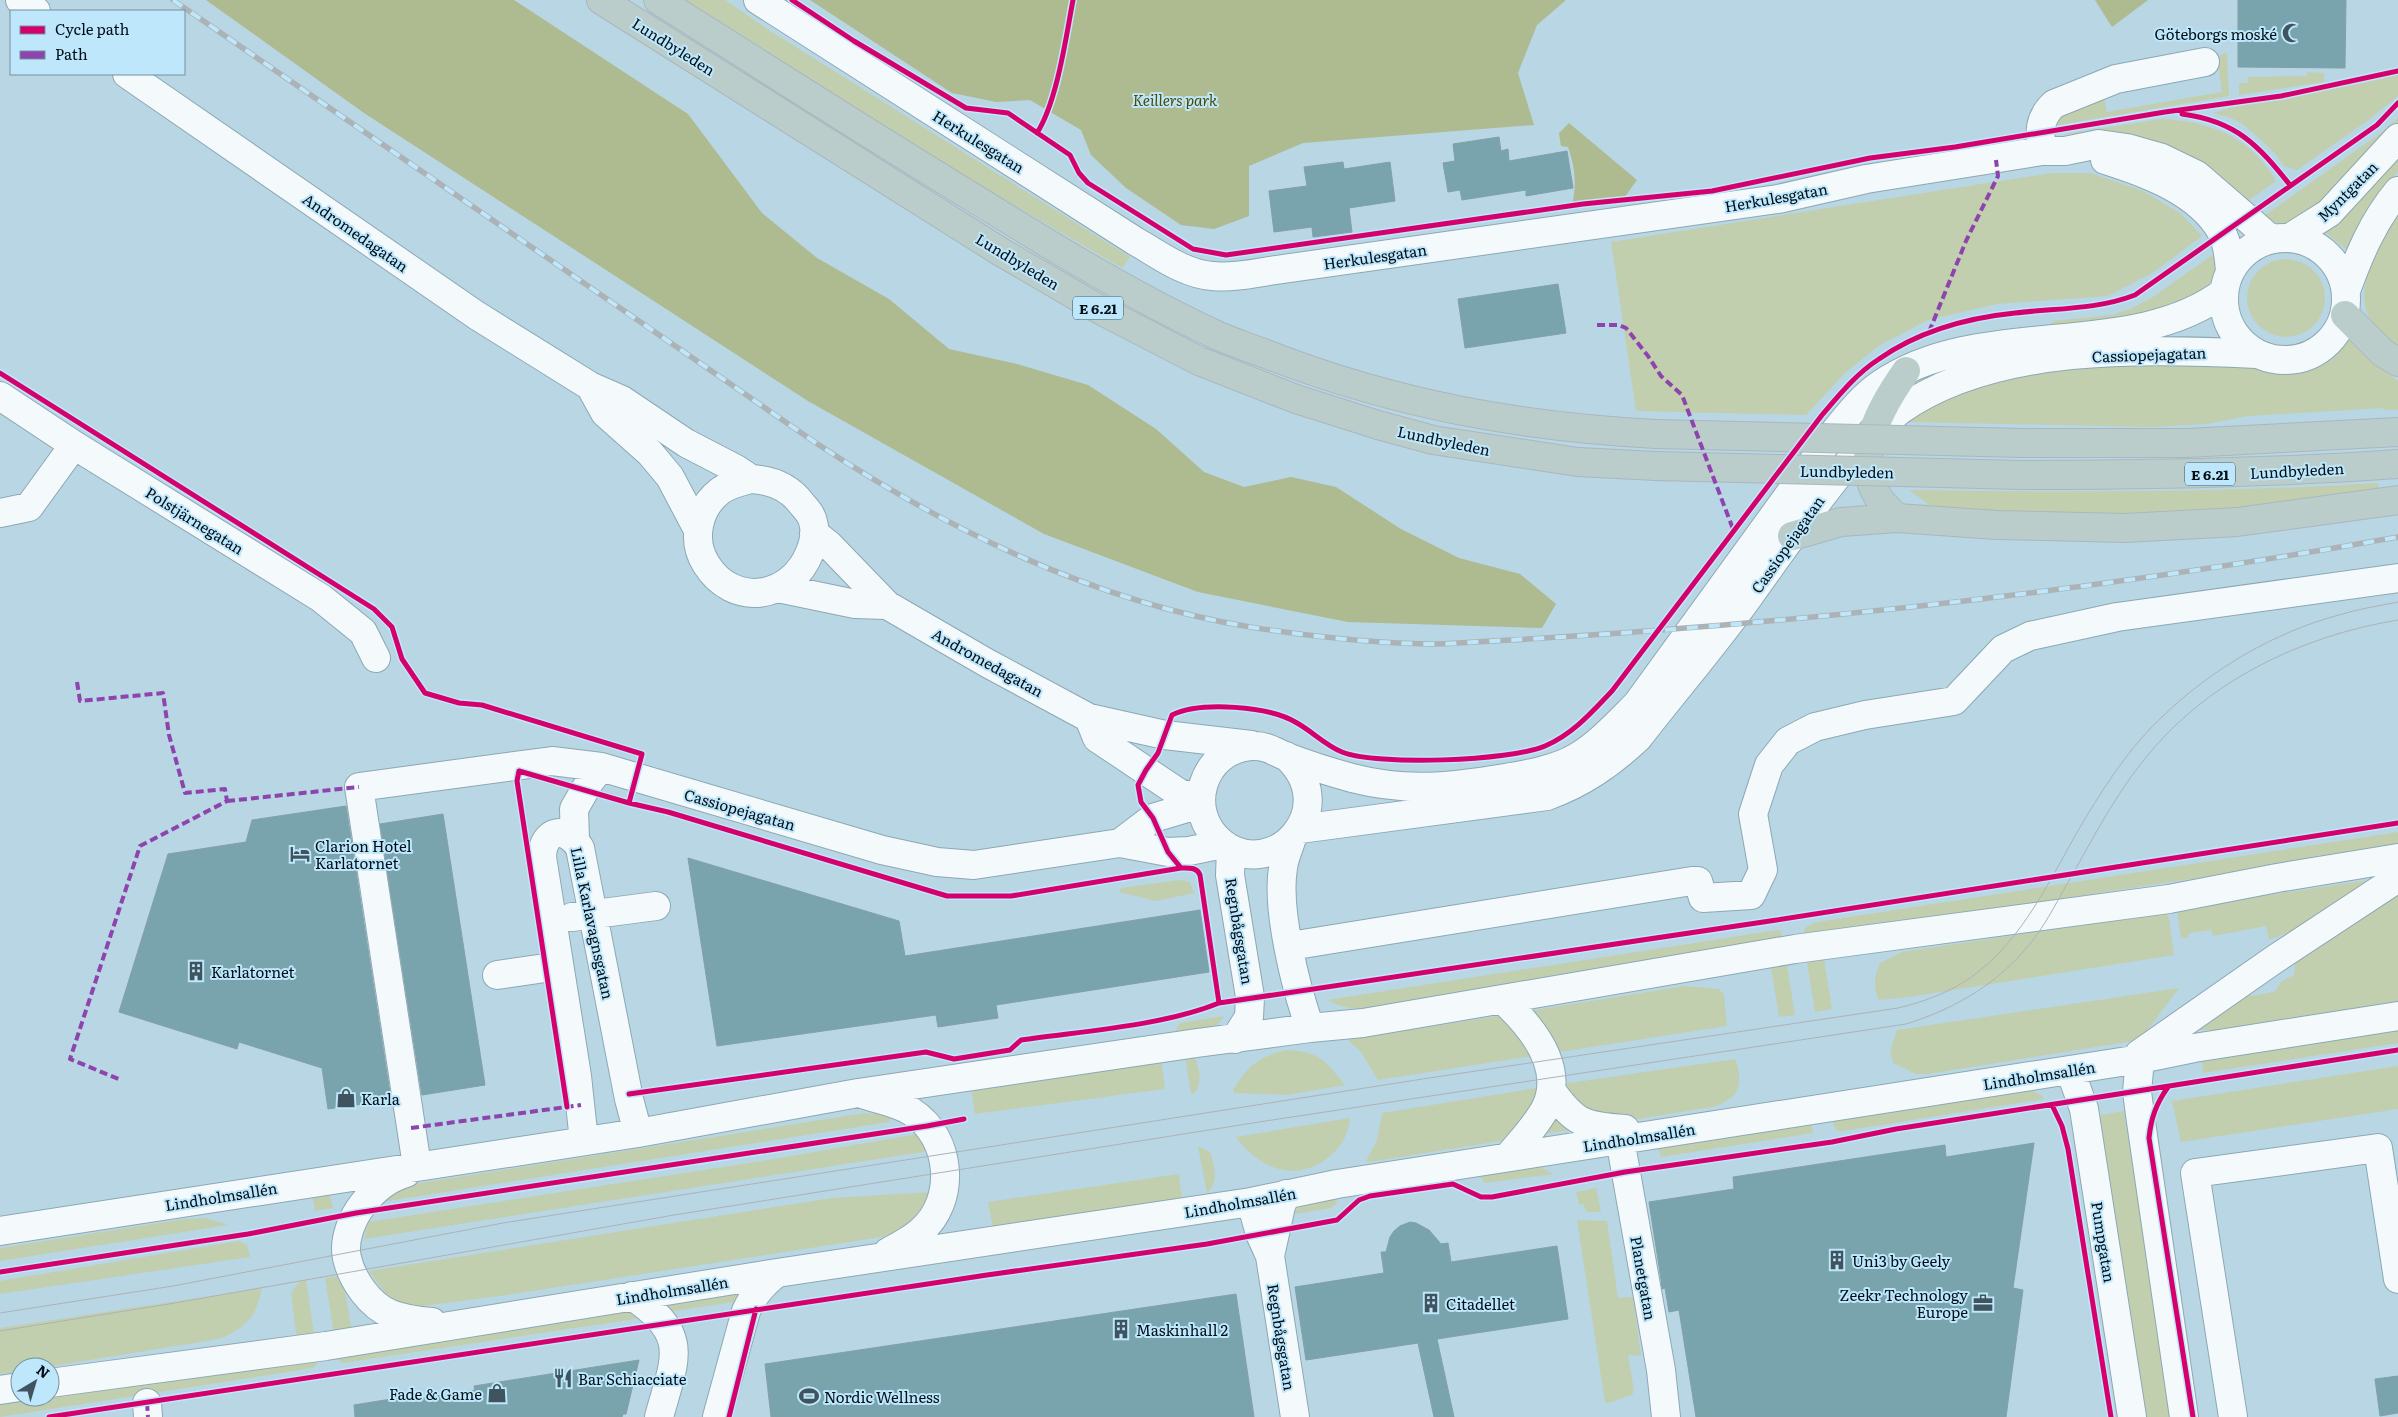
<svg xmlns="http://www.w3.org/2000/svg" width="2398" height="1417" font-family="Literata,serif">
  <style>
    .green { fill: #c2cfaf }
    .forest { fill: #aeba8f }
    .building { fill: #79a4ae; stroke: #82a0a9 }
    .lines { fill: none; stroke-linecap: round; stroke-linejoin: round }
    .minor-casing { stroke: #8da8b4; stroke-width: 30 }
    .highway-casing { stroke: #a9b7be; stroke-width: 30 }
    .minor { stroke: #f4f9fb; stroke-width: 28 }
    .highway { stroke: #bbcdca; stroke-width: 28 }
    .tram { stroke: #acb3b6; stroke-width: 1 }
    .rail-casing { stroke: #acb3b6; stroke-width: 5.5 }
    .rail { stroke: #bee7fb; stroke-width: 4; stroke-dasharray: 11; stroke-linecap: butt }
    .highway-bridge-casing { stroke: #a9b7be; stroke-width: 30; stroke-linecap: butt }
    .highway-bridge { stroke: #bbcdca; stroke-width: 28 }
    .quiet { stroke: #8e44ad; stroke-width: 4; stroke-dasharray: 8 4; stroke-linecap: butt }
    .cycleway-casing { stroke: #bee7fb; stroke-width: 8 }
    .cycleway { stroke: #d6006c; stroke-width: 5 }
    .labels { text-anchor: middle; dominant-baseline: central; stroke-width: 4; stroke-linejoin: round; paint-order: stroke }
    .shield { fill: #bee7fb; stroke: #394f5b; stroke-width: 1 }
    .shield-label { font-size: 14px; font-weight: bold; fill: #000e17 }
    .poi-label { font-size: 15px; fill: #000e17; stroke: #bee7fb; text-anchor: start }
    .street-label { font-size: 15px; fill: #000e17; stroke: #bee7fb }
    .park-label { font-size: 15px; font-style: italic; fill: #4a4900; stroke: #bee7fb }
  </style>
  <rect width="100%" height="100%" fill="#b8d6e4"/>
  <!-- green -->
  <path class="green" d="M686 0H725L769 30 1130 257 1122 268 976 183Z
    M2227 52 2229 96 2053 126 2052 117 2103 93 2107 112 2222 92 2217 57Z
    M2307 72 2324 73V82L2239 95V83H2248V77L2307 76Z
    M2398 74V96L2366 122 2297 170 2284 166 2275 153 2244 125 2231 118 2213 113 2261 99 2363 83Z
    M2398 118V125L2346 184 2291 223 2280 224 2261 218 2386 129Z
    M2161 119C2210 121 2251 137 2276 181L2245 203 2085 134H2065Z
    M2398 151V171L2354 232 2348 249H2346L2323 231Z
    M2052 173H2091L2143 191 2180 213 2202 236 2154 272 2108 296 1997 304 1928 320 1880 345 1845 373 1806 415 1636 411 1611 242Z
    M2398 213V348C2387 339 2376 330 2369 317 2353 288 2381 237 2398 213Z
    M2218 251C2228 290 2170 313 2139 318 2111 323 2082 323 2054 325L2051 324 2053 321 2111 315 2130 309 2153 297Z
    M2247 298a39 39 0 1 1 78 0a39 39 0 1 1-78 0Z
    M2351 338 2366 356 2398 381V410H2383L2384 408 2248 416 2207 424 2154 427 1902 422 1907 417 1993 378 2076 364H2235L2289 374 2315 369 2333 359Z
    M2378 483 2379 493C2309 502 2238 512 2167 514 2093 517 2020 513 1946 509L1931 506 1909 490C2066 492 2222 493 2378 483Z
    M2398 832V847L1805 938 1803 933 1806 927 1817 922Z
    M1180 880 1190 882 1194 893 1156 901 1119 892 1121 888Z
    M2361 881H2367L2301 927 2269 940 2266 926 2213 936 2211 930 2189 933 2188 938H2181L2177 909Z
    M2398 895V1001L2214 1030H2201L2195 1027 2249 992 2251 996 2274 992 2282 981 2294 975 2295 964Z
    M2168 912 2174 955 1909 997 1879 1000C1873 986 1874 977 1880 963L1902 952Z
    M1778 930 1781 931 1783 942 1362 1008C1348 1009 1339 1006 1327 1000Z
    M1823 953 1832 1009 1815 1012 1806 956Z
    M1786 959 1795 1015 1779 1017 1770 961Z
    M1685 986 1719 989 1724 995 1727 1026 1378 1080 1361 1052 1348 1040Z
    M2179 988 2140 1040 1928 1074H1916L1893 1063 1890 1051 1897 1030Z
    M1224 1016C1216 1032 1193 1032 1178 1034L1176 1030 1180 1023Z
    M2398 1030V1043L2203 1073 2202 1061 2220 1056Z
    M1287 1050C1320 1052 1325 1060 1345 1085L1287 1095 1234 1093 1233 1090C1247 1066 1260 1056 1287 1050Z
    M1185 1055H1194C1199 1068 1203 1080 1195 1093L1191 1094Z
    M1161 1058 1165 1089 975 1114 971 1087Z
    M1735 1059C1741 1071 1742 1093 1728 1100 1724 1103 1718 1105 1713 1107L1369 1162 1366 1161 1377 1140 1382 1113 1562 1084Z
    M2398 1066V1109L2181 1142 2172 1101Z
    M2028 1089 2043 1096 2044 1099 1843 1131H1837L1833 1124V1117Z
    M2124 1111 2172 1417H2142L2095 1116Z
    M865 1113 892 1116 889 1122 381 1202 386 1196 414 1184Z
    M1350 1118C1349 1124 1348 1131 1345 1137 1341 1147 1331 1156 1322 1162 1290 1182 1256 1165 1236 1137Z
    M1811 1121 1813 1133 1661 1157 1657 1144Z
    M918 1134 929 1151 364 1239 368 1222 762 1161Z
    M1198 1146 1210 1152C1215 1167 1219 1183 1207 1193Z
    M1537 1165 1553 1174 1485 1183 1479 1175Z
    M1179 1174 1182 1199 993 1228 988 1202Z
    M327 1186 333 1208 315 1211 311 1189Z
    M1596 1188 1601 1212H1587L1583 1204 1579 1205 1576 1192Z
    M933 1192 924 1212 895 1235 507 1295 415 1307 397 1301 385 1293 369 1271 832 1198Z
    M1336 1197 1337 1203 1331 1208 1294 1214C1303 1199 1321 1199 1336 1197Z
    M206 1218 228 1225 0 1261V1248L184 1219Z
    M1577 1220 1607 1221 1618 1298 1633 1297 1641 1356 1628 1355 1634 1391 1632 1395 1608 1403 1605 1402Z
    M239 1241 247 1245 250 1257 0 1294V1281Z
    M342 1275 352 1331 334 1334 325 1278Z
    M306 1280 314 1334 299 1338 296 1333 291 1293 299 1282Z
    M262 1288C256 1317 247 1327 219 1339L47 1367H20V1371L0 1374V1328Z
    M742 1292 733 1302 674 1311 665 1304Z
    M628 1309 642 1318 342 1363 337 1359 338 1351Z
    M317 1353 318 1362 315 1367 301 1370 0 1417V1403L50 1397V1395Z"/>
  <!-- forest -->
  <path class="forest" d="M206 0H514L688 114 762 213 817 258 889 299 949 349 1017 364 1088 385 1156 429 1204 472 1244 487 1291 477 1336 487 1401 529 1459 558 1520 574 1556 604 1542 628 1348 622 1198 592 1044 534 808 401 364 113Z
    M810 0H1566L1537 25 1518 73 1534 125 1303 143 1249 166V216L1214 229 1181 225 1126 188 1091 155 1081 130 1030 100 996 102 952 93Z
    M2095 0H2148L2112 27Z
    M1569 123 1637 180 1624 198 1572 205C1577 184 1575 167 1568 147L1561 146 1559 133Z"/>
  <!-- building -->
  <path class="building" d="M2238 0H2346L2345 68 2238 67Z
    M1499 137 1501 151 1508 149 1509 161 1567 151 1573 188 1526 196V190L1462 200 1460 190 1448 192 1443 163 1455 161 1453 144Z
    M1343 162 1344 169 1390 162 1395 201 1349 208 1352 232 1313 237 1312 227 1274 232 1269 191 1307 186 1304 167Z
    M1558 284 1566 333 1465 348 1458 299Z
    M346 806 391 1100 328 1109 322 1068 239 1042 237 1049 119 1012 168 854 246 842 252 820Z
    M443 814 485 1085 422 1095 380 824Z
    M688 858 899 921 905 956 1200 910 1209 972 996 1005 998 1018 938 1027 936 1015 717 1046Z
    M2034 1143 2013 1288 2023 1290 2006 1417H1696L1679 1310 1669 1312 1665 1288 1662 1289 1661 1279 1649 1202 1734 1189 1733 1177 1945 1145 1946 1157Z
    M1410 1222 1416 1223 1429 1230 1441 1244 1448 1243 1451 1262 1557 1246 1568 1319 1437 1339 1454 1417H1434L1418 1343 1306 1360 1295 1287 1384 1273 1381 1252H1386L1390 1237 1394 1231 1400 1226Z
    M1236 1294 1254 1417H771L765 1364Z
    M639 1360 626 1414H623L622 1417H355L354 1405 416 1395V1399L475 1390 474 1386Z
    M2398 1376V1413L2380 1416 2375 1379Z"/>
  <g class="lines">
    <defs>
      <path id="minor" d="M20 0 36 11
        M758 0 1135 241C1158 254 1184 274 1212 276 1231 278 1251 274 1269 271L1778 199 1866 179 2042 151H2065L2099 144 2127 148 2162 158 2197 175 2271 239
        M127 74 476 315 590 386 622 400 686 443 736 469 751 479
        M2042 151C2039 132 2039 118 2054 104L2116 79 2205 62
        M2105 160C2146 173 2200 192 2222 233 2228 244 2229 258 2230 271
        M2291 237 2329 213 2398 138
        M2224 299a61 61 0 1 1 122 0a61 61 0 1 1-122 0Z
        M2346 291C2359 255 2373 221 2398 191
        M590 386 605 413 650 453 670 477 698 530
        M0 396 74 445 321 598 363 632 376 658
        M751 479C771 480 789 487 801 503 806 509 812 515 813 522 816 531 813 544 810 552 791 600 733 608 706 564 691 540 698 508 720 491 729 484 740 482 751 479Z
        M0 513 29 507 74 445
        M814 533 829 545 887 605 987 663 1089 718 1165 735 1251 745
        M778 588 855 604 887 605
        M1089 718 1097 738 1179 793 1200 798
        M1286 756C1344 809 1273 883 1222 843 1183 812 1202 749 1252 746 1266 745 1275 752 1287 757 1308 765 1330 772 1352 778 1406 792 1451 787 1505 778 1529 774 1557 769 1577 757 1600 743 1618 723 1637 704L1836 430C1849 414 1863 396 1881 384 1981 316 2132 362 2224 292
        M1300 829 1547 796C1583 783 1610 764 1638 738 1675 690 1715 644 1750 595 1781 552 1810 509 1844 468 1860 448 1878 427 1899 411 1992 344 2146 348 2256 354
        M1292 838C1289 848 1284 858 1283 868 1276 910 1296 988 1310 1028
        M575 839 574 809 590 781 601 767
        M1120 843 1153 818 1200 804
        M1231 849 1230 875 1250 997 1249 1017 1235 1039
        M572 917 656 906
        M1290 946 1692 881H1698L1703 898 1751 895 1763 870 1753 814 1769 765 1788 741 1815 727 1865 715 1954 701 2003 649 2030 636 2117 617 2398 578
        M497 975 559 966
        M1503 1000C1531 1026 1565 1066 1546 1107 1537 1125 1521 1141 1508 1157
        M2139 1054 2275 959 2398 878
        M2140 1059 2137 1092 2141 1122 2184 1417
        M2070 1070 2084 1109 2132 1417
        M1552 1091C1575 1124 1585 1126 1625 1129
        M865 1095C880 1100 899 1103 912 1112 952 1138 957 1201 920 1232 911 1240 899 1246 888 1252
        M1620 1139 1661 1370 1666 1417
        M584 1141 577 1076 542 857C543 829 566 825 580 848L629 1099 638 1133
        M417 1166 359 787 552 761 601 767 882 850 937 862 974 865 1120 843 1168 852 1189 851 1223 844
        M406 1173C387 1179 375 1189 363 1204 352 1218 343 1240 347 1258 352 1280 370 1306 391 1314 404 1319 419 1321 432 1322
        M1251 1202 1260 1234 1270 1256 1295 1417
        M0 1231 638 1133 858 1093 1197 1043 1310 1028 1363 1023 1795 949 2169 899 2277 878 2398 858
        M1270 1256 1281 1206 1286 1194
        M632 1296C691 1335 675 1358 659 1417
        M50 1383 326 1346 777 1273 1251 1202 1337 1184 2140 1059 2194 1048 2398 1016
        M0 1390 20 1387
        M147 1403 148 1417
        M717 1417 746 1311C754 1294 763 1284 777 1273
        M2233 1417 2195 1173 2378 1148 2398 1279"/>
      <path id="highway" d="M601 0 1001 252 1104 312 1199 361 1296 399 1378 425 1433 440 1578 462 1656 466
        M658 0C760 64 861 129 964 192 1043 241 1125 292 1210 332 1228 341 1248 347 1266 354 1394 404 1520 427 1656 434
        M2345 315 2383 353 2398 362
        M2022 443H2187L2398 432
        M2022 475C2147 475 2273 473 2398 464
        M1897 518C1891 511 1881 504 1877 495 1853 454 1882 405 1906 371
        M1792 536 1841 522 1897 518 1997 525 2125 528 2237 522 2398 500"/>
    </defs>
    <!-- minor casing -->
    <use href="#minor" class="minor-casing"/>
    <!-- highway casing -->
    <use href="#highway" class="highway-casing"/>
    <!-- minor -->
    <use href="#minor" class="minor"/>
    <!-- highway -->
    <use href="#highway" class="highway"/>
    <!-- tram -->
    <path class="tram" d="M0 1313 173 1286 503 1223 1429 1078 1898 1008C1923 1002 1948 993 1970 978 2025 940 2053 872 2086 817 2108 781 2133 743 2164 715 2212 669 2275 632 2339 615 2358 609 2378 606 2398 602
      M0 1331 175 1303 674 1215 1259 1122 1906 1024C1951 1010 1991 988 2023 952 2039 935 2051 913 2062 893 2088 848 2111 801 2143 761 2205 682 2300 636 2398 620"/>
    <defs>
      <path id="rail" d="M173 0 816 443C948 530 1093 601 1250 627 1309 636 1369 643 1429 644 1457 644 1484 641 1511 640 1582 636 1653 631 1724 625 1950 606 2174 577 2398 537"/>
    </defs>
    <!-- rail casing -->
    <use href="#rail" class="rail-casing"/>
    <!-- rail -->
    <use href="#rail" class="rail"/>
    <defs>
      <path id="highway-bridge" d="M1656 434 2022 443
        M1656 466 2022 475"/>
    </defs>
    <!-- highway-bridge casing -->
    <use href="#highway-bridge" class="highway-bridge-casing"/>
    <!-- highway-bridge -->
    <use href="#highway-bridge" class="highway-bridge"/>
    <!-- quiet -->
    <path class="quiet" d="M1597 325H1619L1626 328 1648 356 1661 376 1682 395 1733 529
      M1929 332 1966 241 1998 176 1996 160
      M77 682 80 701 163 693 169 735 185 793 225 789 227 801 140 846 70 1059 121 1080
      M227 801 359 787
      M411 1128 581 1105
      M147 1403 148 1417"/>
    <defs>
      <path id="cycleway" d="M792 0 854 41 966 108 1008 113 1070 155 1079 173 1088 183 1193 249 1226 255 1583 204 1712 191 1870 158 1955 147 2165 112 2281 96 2398 71
        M2182 114C2236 121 2258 145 2290 185
        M1037 133C1057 102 1066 37 1073 0
        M0 373 374 609 392 627 402 659 425 693 459 703 482 705 642 754 629 803
        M1219 1003 1770 921 2398 823
        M2168 1087C2156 1104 2151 1118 2149 1138L2193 1417
        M629 1094 926 1052 954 1059 1010 1050 1021 1040C1083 1031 1162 1026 1219 1003L1200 875C1197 867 1189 868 1181 868L1168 852 1153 818 1141 802 1138 785 1146 770 1158 753 1172 715C1201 701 1269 706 1297 723 1313 732 1325 745 1342 752 1377 766 1510 761 1545 746 1573 734 1592 712 1612 691L1822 415C1839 395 1857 373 1879 359 1919 331 1966 318 2015 313 2056 308 2096 310 2135 295L2377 125 2398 103
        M2052 1105 2062 1126 2068 1149 2111 1417
        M567 1107 517 781 519 771 629 803 668 812 947 896H1011L1181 868
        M0 1272 248 1234 356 1213 927 1126 964 1119
        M49 1417 987 1275 1207 1244 1337 1220 1359 1200 1370 1196 1453 1184 1481 1197H1492L1625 1172 1832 1142 1896 1129 2398 1050
        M729 1417 756 1309"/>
    </defs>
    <!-- cycleway casing -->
    <use href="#cycleway" class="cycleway-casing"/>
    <!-- cycleway -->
    <use href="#cycleway" class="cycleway"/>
  </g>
  <!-- icons -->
  <defs>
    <symbol id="mosque-bare" viewBox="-9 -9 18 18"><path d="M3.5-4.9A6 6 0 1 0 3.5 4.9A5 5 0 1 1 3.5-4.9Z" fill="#40545f" stroke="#bee7fb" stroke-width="2.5" paint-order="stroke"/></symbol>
    <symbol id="hotel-bare" viewBox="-9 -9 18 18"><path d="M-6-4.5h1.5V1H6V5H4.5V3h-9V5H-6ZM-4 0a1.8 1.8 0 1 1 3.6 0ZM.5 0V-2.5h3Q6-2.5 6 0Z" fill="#40545f" stroke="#bee7fb" stroke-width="2.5" paint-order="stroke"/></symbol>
    <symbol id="building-bare" viewBox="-9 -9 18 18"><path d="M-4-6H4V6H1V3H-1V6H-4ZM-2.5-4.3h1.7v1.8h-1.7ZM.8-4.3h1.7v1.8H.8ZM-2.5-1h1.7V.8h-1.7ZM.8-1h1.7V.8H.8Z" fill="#40545f" stroke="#bee7fb" stroke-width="2.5" paint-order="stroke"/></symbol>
    <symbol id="shop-bare" viewBox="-9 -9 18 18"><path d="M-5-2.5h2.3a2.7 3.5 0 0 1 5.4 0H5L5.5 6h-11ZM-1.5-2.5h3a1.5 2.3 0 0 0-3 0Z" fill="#40545f" stroke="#bee7fb" stroke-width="2.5" paint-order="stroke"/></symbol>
    <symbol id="office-bare" viewBox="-9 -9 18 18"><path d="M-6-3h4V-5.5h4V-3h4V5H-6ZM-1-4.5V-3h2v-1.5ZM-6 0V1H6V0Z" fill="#40545f" stroke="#bee7fb" stroke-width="2.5" paint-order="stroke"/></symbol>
    <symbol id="restaurant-bare" viewBox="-9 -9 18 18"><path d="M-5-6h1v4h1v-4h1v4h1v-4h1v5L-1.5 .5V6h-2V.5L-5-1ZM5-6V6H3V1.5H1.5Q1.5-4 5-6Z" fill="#40545f" stroke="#bee7fb" stroke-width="2.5" paint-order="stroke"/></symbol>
    <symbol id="stadium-bare" viewBox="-9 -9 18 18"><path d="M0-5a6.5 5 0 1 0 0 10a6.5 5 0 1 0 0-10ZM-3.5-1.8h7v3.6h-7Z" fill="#40545f" stroke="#bee7fb" stroke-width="2.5" paint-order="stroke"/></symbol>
  </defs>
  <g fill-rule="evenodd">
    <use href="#mosque-bare" x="2278" y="19" width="28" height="28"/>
    <use href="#hotel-bare" x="286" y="840" width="28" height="28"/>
    <use href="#building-bare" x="182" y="957" width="28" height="28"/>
    <use href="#shop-bare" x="332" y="1084" width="28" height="28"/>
    <use href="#building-bare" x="1823" y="1246" width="28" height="28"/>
    <use href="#building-bare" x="1417" y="1289" width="28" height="28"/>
    <use href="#office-bare" x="1969" y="1289" width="28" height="28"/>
    <use href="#building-bare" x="1107" y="1315" width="28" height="28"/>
    <use href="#restaurant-bare" x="549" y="1364" width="28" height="28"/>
    <use href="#shop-bare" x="483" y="1379" width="28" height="28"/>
    <use href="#stadium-bare" x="795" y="1382" width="28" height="28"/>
  </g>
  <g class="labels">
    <!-- shield labels -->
    <g class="shield">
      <rect x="1073" y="296.5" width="50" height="23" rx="4"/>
      <rect x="2185" y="462.5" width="50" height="23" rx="4"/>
    </g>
    <g class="shield-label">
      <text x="1098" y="308">E 6.21</text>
      <text x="2210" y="474">E 6.21</text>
    </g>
    <!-- poi labels -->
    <g class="poi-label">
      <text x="2277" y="33" text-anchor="end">Göteborgs moské</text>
      <text x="315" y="845">Clarion Hotel<tspan x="315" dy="17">Karlatornet</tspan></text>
      <text x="211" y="971">Karlatornet</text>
      <text x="361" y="1098">Karla</text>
      <text x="1852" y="1260">Uni3 by Geely</text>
      <text x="1968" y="1294" text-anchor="end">Zeekr Technology<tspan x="1968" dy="17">Europe</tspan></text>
      <text x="1446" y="1303">Citadellet</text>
      <text x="1136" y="1329">Maskinhall 2</text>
      <text x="578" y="1378">Bar Schiacciate</text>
      <text x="482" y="1393" text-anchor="end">Fade &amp; Game</text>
      <text x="824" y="1396">Nordic Wellness</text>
    </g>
    <!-- street labels -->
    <g class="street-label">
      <text transform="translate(674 46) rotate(32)">Lundbyleden</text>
      <text transform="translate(979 141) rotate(32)">Herkulesgatan</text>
      <text transform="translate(2347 191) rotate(-45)">Myntgatan</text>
      <text transform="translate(1776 197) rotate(-10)">Herkulesgatan</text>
      <text transform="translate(356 232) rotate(35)">Andromedagatan</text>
      <text transform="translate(1375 256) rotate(-8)">Herkulesgatan</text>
      <text transform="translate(1018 261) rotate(31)">Lundbyleden</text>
      <text transform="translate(2149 354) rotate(-2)">Cassiopejagatan</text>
      <text transform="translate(1444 440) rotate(12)">Lundbyleden</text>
      <text transform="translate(2297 470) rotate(-3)">Lundbyleden</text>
      <text transform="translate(1847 471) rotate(1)">Lundbyleden</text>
      <text transform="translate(195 520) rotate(32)">Polstjärnegatan</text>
      <text transform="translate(1787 544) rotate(-55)">Cassiopejagatan</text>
      <text transform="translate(988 662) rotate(29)">Andromedagatan</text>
      <text transform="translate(740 809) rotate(16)">Cassiopejagatan</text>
      <text transform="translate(593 923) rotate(78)">Lilla Karlavagnsgatan</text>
      <text transform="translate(1240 931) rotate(81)">Regnbågsgatan</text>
      <text transform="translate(2039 1075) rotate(-9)">Lindholmsallén</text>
      <text transform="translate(1639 1137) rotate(-9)">Lindholmsallén</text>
      <text transform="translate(221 1196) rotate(-9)">Lindholmsallén</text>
      <text transform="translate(1240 1202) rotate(-10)">Lindholmsallén</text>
      <text transform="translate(2104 1242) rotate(81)">Pumpgatan</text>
      <text transform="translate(1644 1278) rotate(80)">Planetgatan</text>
      <text transform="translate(672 1290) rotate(-9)">Lindholmsallén</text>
      <text transform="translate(1282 1337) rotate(81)">Regnbågsgatan</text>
    </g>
    <!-- park labels -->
    <g class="park-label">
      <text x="1175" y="99">Keillers park</text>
    </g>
  </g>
  <!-- legend -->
  <rect x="10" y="10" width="175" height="65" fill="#bee7fb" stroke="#7290a0"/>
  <rect x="20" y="26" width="25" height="8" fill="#d6006c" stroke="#7290a0"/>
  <text x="55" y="35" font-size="15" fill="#000e17">Cycle path</text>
  <rect x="20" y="51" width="25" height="8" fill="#8e44ad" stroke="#7290a0"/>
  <text x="55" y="60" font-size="15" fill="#000e17">Path</text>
  <!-- north arrow -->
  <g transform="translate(35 1382) rotate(38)"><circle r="24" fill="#bee7fb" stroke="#7290a0"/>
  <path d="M0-4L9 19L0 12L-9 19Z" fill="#40545f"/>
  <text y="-8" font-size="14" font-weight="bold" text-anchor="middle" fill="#000e17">N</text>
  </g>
</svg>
